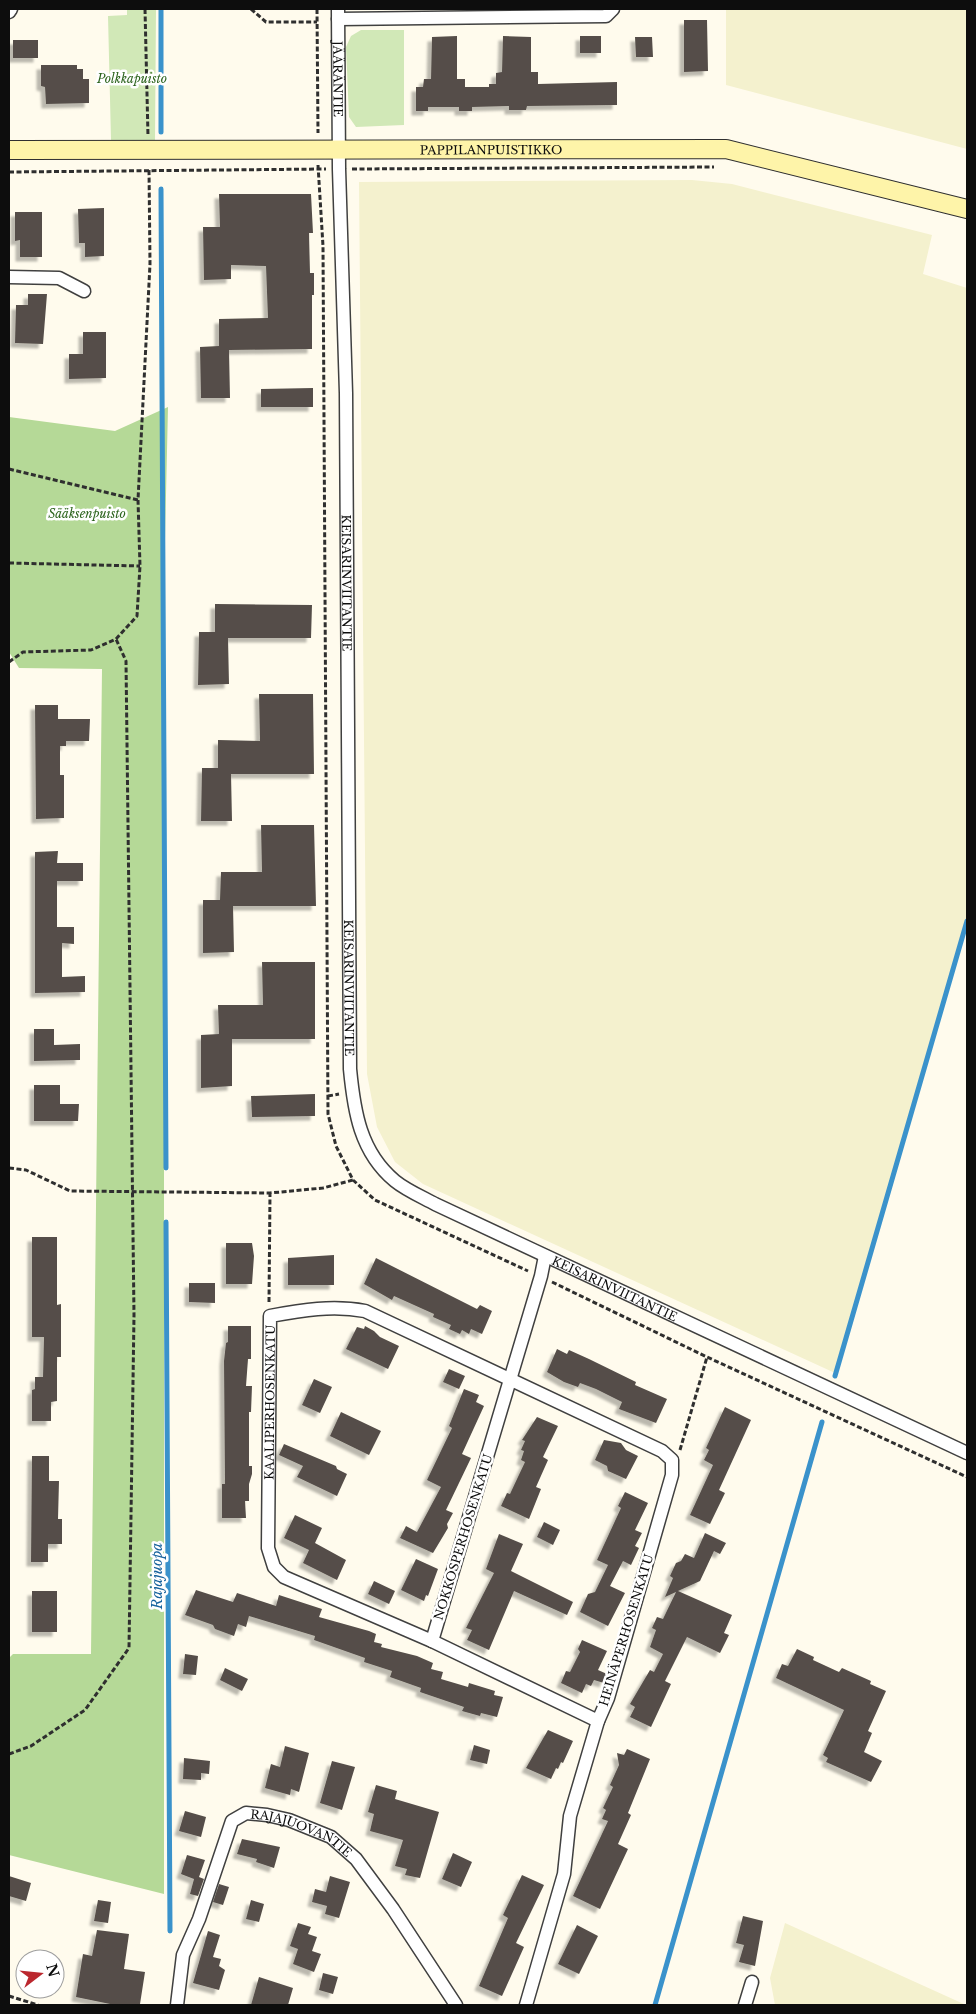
<svg xmlns="http://www.w3.org/2000/svg" width="976" height="2014" font-family="'Libre Baskerville',serif">
  <style>
    .farmland { fill: #f4f1ce }
    .green { fill: #d1e8b7 }
    .forest { fill: #b5d997 }
    .lines { fill: none; stroke-linecap: round; stroke-linejoin: round }
    .stream { stroke: #3a92cb; stroke-width: 5 }
    .building { fill: #554e49; filter: url(#shadow) }
    .street-casing { stroke: #404040; stroke-width: 15 }
    .secondary-casing { stroke: #2f2f2f; stroke-width: 20 }
    .path { stroke: #2f2f2f; stroke-width: 3; stroke-dasharray: 5 2.5; stroke-linecap: butt }
    .street { stroke: #fff; stroke-width: 12 }
    .secondary { stroke: #fef4a9; stroke-width: 18 }
    .labels { text-anchor: middle; dominant-baseline: central; stroke-width: 5; stroke-linejoin: round; paint-order: stroke }
    .park-label { font-size: 12px; font-style: italic; fill: #2d641e; stroke: #fff }
    .street-label { font-size: 12px; fill: #0d0d0d; stroke: #fff }
    .water-label { font-size: 14px; font-style: italic; fill: #18639d; stroke: #fff }
  </style>
  <defs>
    <filter id="shadow"><feDropShadow dx="-4.5" dy="4.5" stdDeviation="1" flood-color="#0004"/></filter>
  </defs>
  <rect width="100%" height="100%" fill="#fffbed"/>
  <!-- farmland -->
  <path class="farmland" d="M726 9H967V149L726 85Z
    M692 180 732 184 932 235 923 274 967 288V921L835 1373 423 1184 395 1162 377 1127 367 1074 359 182Z
    M785 1923 966 2005H775L770 1978Z"/>
  <!-- green -->
  <path class="green" d="M127 9H156L155 140H111L108 16 127 15Z
    M361 30H404V125L356 127 349 117 346 47 351 36Z"/>
  <!-- forest -->
  <path class="forest" d="M168 407 164 583V1894L9 1855V1658L13 1654H91L102 669 19 668 9 652V417L115 431Z"/>
  <g class="lines">
    <!-- stream -->
    <path class="stream" d="M161 9V132
      M161 189 166 1168
      M166 1222 170 1931
      M835 1376 967 921
      M655 2005 822 1422"/>
  </g>
  <!-- building -->
  <path class="building" d="M684 20H707L708 71 684 72Z
    M457 36V79H465V87H489V84H496V73L502 72 503 36 531 37V72H538V84L617 82V105L527 106 526 110H509V106L472 107V111H459V107H428V111H416V87H423L424 79H431L432 37Z
    M580 36H601V53H580Z
    M635 37H652L653 57H636Z
    M13 40H38V58H13Z
    M41 65H77V69H83V79H89V103L46 104 45 87 41 86Z
    M219 194H311L313 233H309L310 273H314V295H312V349L229 350 230 398H201L200 347 219 346V319L268 318 266 266 231 265V279L204 280 203 227H220Z
    M104 208V256L85 257V243H79L78 209Z
    M15 212H42V257H20V240L15 241Z
    M28 294H47L43 344 15 343 16 305H28Z
    M83 332H106V378L69 379V354H83Z
    M313 388V407H261V389Z
    M215 604 312 605 311 638H228L229 684 198 685 199 632H215Z
    M259 694H313L314 774H231L232 821H201L202 768H218V740L260 741Z
    M35 705H58V719H90L89 741H66V746H60V775H64V818L36 819Z
    M261 825H314L316 906H233L234 952 203 953V900H220L221 872H262Z
    M58 851 57 863H83V881H57V927H74V944L62 943V977L85 976V992L35 993V852Z
    M262 962H315V1039H232V1086L201 1088V1035L219 1034 218 1005H263Z
    M34 1029H54V1045L80 1044V1060L34 1061Z
    M34 1085H60V1104H79L78 1121H34Z
    M315 1094V1116L252 1117 251 1096Z
    M32 1237H57V1305L61 1304V1357H57V1401L51 1402V1421H32V1390L35 1389V1377H43L44 1337H32Z
    M226 1243H252L254 1256 252 1284H226Z
    M334 1255V1285H288V1258Z
    M376 1258 477 1309 480 1305 492 1311 482 1334 471 1329 469 1334 462 1330 460 1334 449 1329 451 1325 433 1317 434 1314 394 1296 392 1300 364 1284Z
    M189 1283H215V1303L189 1302Z
    M228 1326H251V1359H248L246 1386H252L251 1412H249V1466H252V1474L249 1484V1501H245L246 1518H222V1484H225L224 1361 226 1343 228 1342Z
    M365 1326 374 1331 380 1337 399 1346 388 1369 346 1349 357 1327 364 1329Z
    M557 1349 567 1354 569 1350 589 1359 636 1382 635 1385 667 1399 656 1423 619 1409 622 1402 596 1389 580 1383 578 1387 564 1382 547 1372Z
    M449 1369 465 1376 459 1389 443 1382Z
    M314 1379 332 1387 320 1413 302 1405Z
    M464 1389 479 1395 476 1402 484 1406 462 1454 471 1458 446 1510 453 1513 447 1524 448 1528 433 1553 400 1538 406 1526 417 1532 441 1487 427 1480 452 1428 449 1426Z
    M725 1407 751 1420 719 1490 725 1493 710 1524 690 1515 713 1465 704 1460 709 1450 706 1448Z
    M341 1412 381 1431 369 1455 330 1436Z
    M537 1417 558 1426 543 1457 548 1460 536 1487 541 1489 529 1519 501 1506 507 1493 510 1494 525 1462 521 1460 524 1451 521 1450 525 1441 522 1440Z
    M604 1440 621 1443 626 1450 638 1456 626 1479 608 1471 607 1466 595 1460Z
    M284 1444 336 1466 337 1469 347 1474 337 1496 297 1477 303 1466 279 1455Z
    M32 1456H49V1481H59L58 1519H62V1544H48V1562H31Z
    M625 1492 648 1503 635 1530 642 1533 635 1546 639 1548 631 1565 623 1561 610 1586 625 1593 608 1626 580 1612 588 1594 595 1592 608 1565 597 1560 621 1508 618 1506Z
    M295 1515 322 1528 315 1543 346 1560 337 1580 303 1563 309 1550 284 1538Z
    M544 1522 560 1530 553 1545 537 1537Z
    M705 1533 726 1543 720 1554 714 1551 700 1581 678 1591 732 1615 724 1633 729 1635 720 1653 687 1637 665 1681 671 1684 651 1727 630 1717 635 1707 630 1704 650 1670 654 1672 663 1654 650 1647 656 1630 652 1628 657 1617 663 1619 676 1592 665 1597 673 1578 670 1576 676 1563 681 1561 685 1554 694 1558Z
    M499 1534 523 1544 511 1571 573 1602 567 1615 514 1591 489 1650 467 1640 472 1630 466 1628 494 1573 486 1569Z
    M416 1559 438 1569 428 1596 426 1595 424 1601 401 1590Z
    M374 1581 395 1591 389 1604 368 1594Z
    M196 1590 233 1602 237 1593 276 1606 279 1595 322 1609 319 1617 369 1631 376 1634 374 1642 382 1644 381 1647 417 1656 433 1663 431 1669 443 1672 441 1679 468 1687 469 1683 495 1691 494 1695 503 1697 497 1717 481 1713 480 1716 462 1711 464 1707 420 1692 421 1688 390 1677 392 1671 364 1662 365 1658 314 1640 315 1636 249 1616 246 1627 238 1624 234 1636 215 1629 213 1625 185 1615Z
    M32 1591H57V1632H32Z
    M582 1640 607 1651 598 1670 607 1674 604 1683 594 1680 591 1686 586 1684 582 1693 561 1683 566 1671 570 1672 580 1652 578 1649Z
    M797 1649 814 1657 813 1660 839 1672 842 1668 871 1681 870 1684 886 1691 868 1731 872 1733 864 1752 882 1761 871 1782 826 1762 828 1758 823 1755 844 1710 776 1678 782 1664 788 1666Z
    M185 1654 198 1656 196 1675 183 1674Z
    M225 1668 248 1679 242 1691 220 1680Z
    M548 1730 573 1741 563 1763 561 1762 558 1769 556 1768 551 1779 526 1768Z
    M474 1745 490 1750 487 1764 470 1760Z
    M285 1746 309 1753 299 1792 291 1789 290 1795 265 1788 271 1764 280 1767Z
    M627 1749 650 1759 628 1813 631 1815 618 1844 628 1849 600 1909 573 1896 608 1821 602 1819 606 1810 603 1808 613 1787 610 1785 619 1765 617 1753 624 1755Z
    M184 1758 210 1761 209 1774 201 1773V1780L183 1779Z
    M332 1761 355 1767 342 1810 320 1803Z
    M376 1785 397 1791 395 1799 439 1812 420 1878 405 1875 407 1869 395 1866 403 1840 370 1831 374 1814 368 1812Z
    M185 1811 206 1817 201 1837 179 1831Z
    M242 1839 280 1847 274 1868 256 1862 257 1859 237 1854Z
    M453 1853 472 1862 461 1887 442 1879Z
    M187 1855 205 1860 199 1877 204 1879 198 1896 190 1894 194 1879 181 1874Z
    M522 1875 544 1885 516 1943 524 1947 502 1996 479 1986 508 1918 503 1915Z
    M9 1876 31 1883 26 1901 9 1896Z
    M330 1876 350 1882 339 1918 325 1914 327 1906 312 1902 315 1889 326 1892Z
    M219 1884 229 1887 223 1905 213 1902Z
    M98 1900 111 1902 108 1923 94 1921Z
    M251 1900 264 1904 259 1922 246 1919Z
    M743 1916 763 1921 755 1966 739 1962 744 1945 736 1943Z
    M298 1923 311 1927 308 1934 317 1937 312 1951 321 1954 314 1972 293 1964 298 1949 290 1946Z
    M577 1925 598 1936 579 1974 558 1964Z
    M97 1930 129 1934 124 1969 145 1972 140 2004 115 2005 76 1997 83 1954 92 1956Z
    M208 1931 220 1935 213 1957 221 1959 219 1966 225 1970 219 1990 193 1983Z
    M323 1973 338 1977 333 1994 319 1990Z
    M259 1977 293 1988 288 2005H251Z"/>
  <g class="lines">
    <defs>
      <g id="street">
        <path id="s1" d="M338 9 339 169 346 393 350 1069C354 1111 360 1152 395 1181 406 1190 422 1197 435 1204L967 1453"/>
        <path d="M9 12 11 9"/>
        <path d="M338 19 606 16 613 9"/>
        <path d="M9 277 59 278 84 291"/>
        <path d="M545 1256 541 1276 432 1641 598 1721"/>
        <path id="s2" d="M432 1641 284 1577 274 1567 268 1548 270 1316C302 1310 333 1305 365 1311L662 1451 672 1460V1475L608 1698 598 1721 570 1816 564 1874 526 2005"/>
        <path id="s3" d="M177 2005 183 1955 199 1919 232 1821 246 1813 267 1815 289 1820 331 1837 356 1859 393 1909 456 2005"/>
        <path d="M745 2005 752 1982"/>
      </g>
      <g id="secondary">
        <path id="s4" d="M9 150 726 149 967 209"/>
      </g>
    </defs>
    <!-- street casing -->
    <use href="#street" class="street-casing"/>
    <!-- secondary casing -->
    <use href="#secondary" class="secondary-casing"/>
    <!-- path -->
    <path class="path" d="M145 9 148 136
      M251 9 266 22H317
      M317 9 318 133
      M318 165 323 246 328 1114 336 1146 353 1180 375 1200 528 1271
      M352 169 714 167
      M9 172 326 169
      M9 469 138 500
      M9 563 140 566
      M9 662 23 652 91 650 116 639 137 616 140 566 138 500 150 264 149 169
      M328 1096 339 1094
      M9 1168 26 1170 70 1191 270 1193 323 1188 353 1180
      M552 1282 707 1357 967 1477
      M269 1302 270 1193
      M680 1450 707 1357
      M9 1754 31 1746 85 1710 129 1648 134 1315 126 661 116 639
      M9 1996 38 2005"/>
    <!-- street -->
    <use href="#street" class="street"/>
    <!-- secondary -->
    <use href="#secondary" class="secondary"/>
  </g>
  <g class="labels">
    <!-- park labels -->
    <g class="park-label">
      <text x="132" y="78">Polkkapuisto</text>
      <text x="87" y="513">Sääksenpuisto</text>
    </g>
    <!-- street labels -->
    <g class="street-label">
      <text stroke="none"><textPath href="#s1" startOffset="70">JÄÄRÄNTIE</textPath></text>
      <text stroke="none"><textPath href="#s4" startOffset="482">PAPPILANPUISTIKKO</textPath></text>
      <text stroke="none"><textPath href="#s1" startOffset="574">KEISARINVIITANTIE</textPath></text>
      <text stroke="none"><textPath href="#s1" startOffset="979">KEISARINVIITANTIE</textPath></text>
      <text stroke="none"><textPath href="#s1" startOffset="1429">KEISARINVIITANTIE</textPath></text>
      <text stroke="none"><textPath href="#s2" startOffset="341">KAALIPERHOSENKATU</textPath></text>
      <text transform="translate(463 1537) rotate(-73)">NOKKOSPERHOSENKATU</text>
      <text transform="translate(626 1630) rotate(-73)">HEINÄPERHOSENKATU</text>
      <text stroke="none"><textPath href="#s3" startOffset="269">RAJAJUOVANTIE</textPath></text>
    </g>
    <!-- water labels -->
    <g class="water-label">
      <text transform="translate(157 1576) rotate(-90)">Rajajuopa</text>
    </g>
  </g>
  <!-- border -->
  <rect width="976" height="2014" fill="none" stroke="#0d0d0d" stroke-width="20"/>
  <!-- north arrow -->
  <g transform="translate(40 1974) rotate(74)"><circle r="24" fill="#ffffff" stroke="#9e9e9e"/>
  <path d="M0-4L9 19L0 12L-9 19Z" fill="#bb272e"/>
  <text y="-8" font-size="14" font-weight="bold" text-anchor="middle" fill="#0d0d0d">N</text>
  </g>
</svg>
